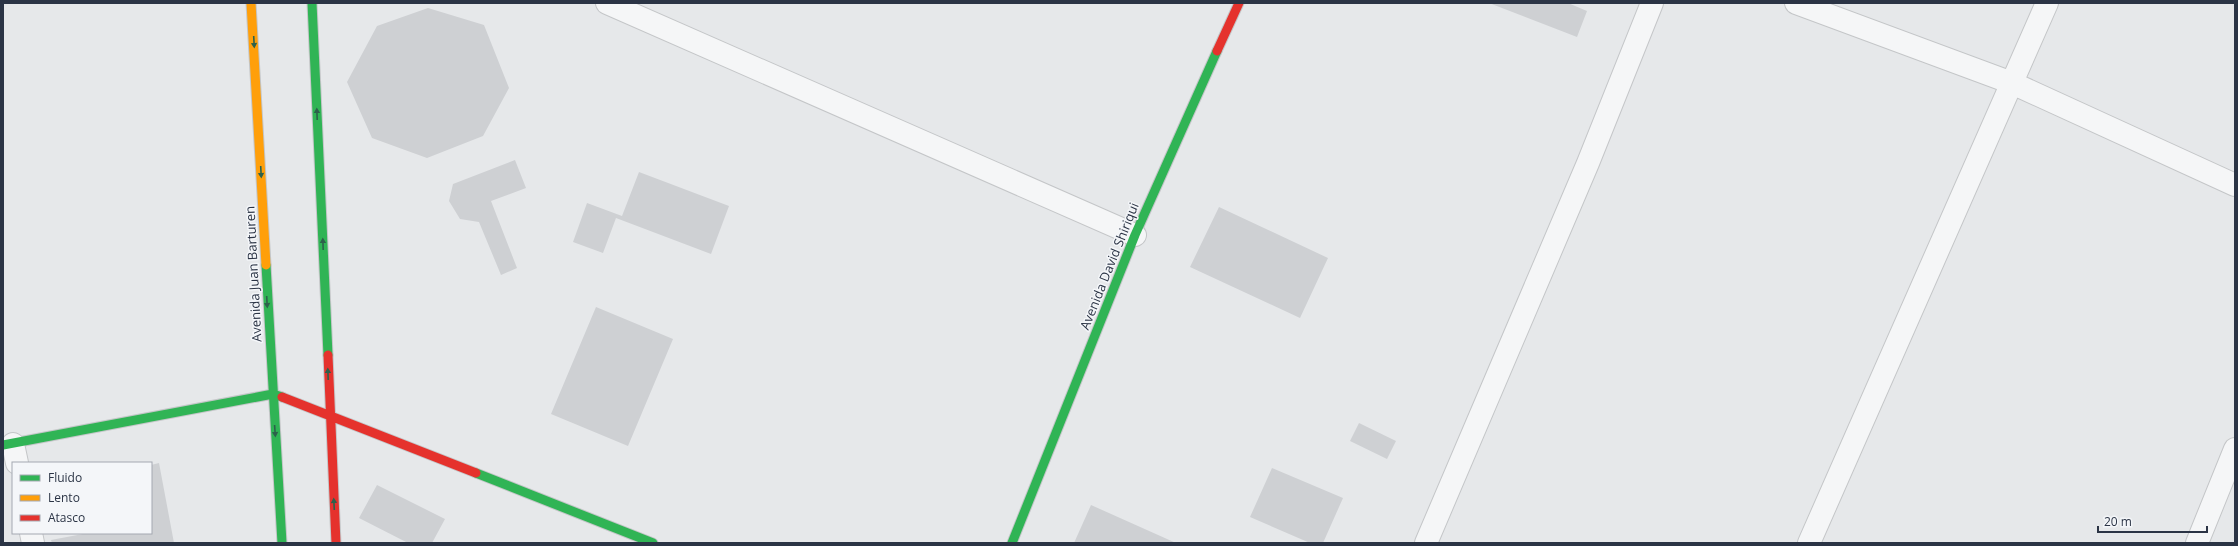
<svg xmlns="http://www.w3.org/2000/svg" width="2238" height="546" font-family="'Open Sans',sans-serif">
  <style>
    .building { fill: #ced0d3 }
    .lines { fill: none; stroke-linecap: round; stroke-linejoin: round }
    .street-casing { stroke: #c4c6c8; stroke-width: 24 }
    .fast-casing { stroke: #c4c6c8; stroke-width: 11 }
    .slow-casing { stroke: #c4c6c8; stroke-width: 11 }
    .jam-casing { stroke: #c4c6c8; stroke-width: 11 }
    .street { stroke: #f5f6f7; stroke-width: 22 }
    .fast { stroke: #30b455; stroke-width: 9 }
    .slow { stroke: #ff9f0a; stroke-width: 9 }
    .jam { stroke: #e5322d; stroke-width: 9 }
    .oneway { fill: #2d614b }
    .labels { text-anchor: middle; dominant-baseline: central; stroke-width: 3; stroke-linejoin: round; paint-order: stroke }
    .street-label { font-size: 13px; fill: #2b3445; stroke: #f4f6f9 }
  </style>
  <rect width="100%" height="100%" fill="#e6e8ea"/>
  <!-- building -->
  <path class="building" d="M1489 3H1568L1587 11 1577 37Z
    M428 8 484 25 509 88 483 136 427 158 372 138 347 82 377 26Z
    M515 160 526 188 491 201 517 268 501 275 479 222 460 219 449 201 453 184Z
    M639 172 729 206 711 254 616 218 603 253 573 242 587 203 622 216Z
    M1219 207 1328 258 1300 318 1190 267Z
    M596 307 673 339 628 446 551 414Z
    M1359 423 1396 441 1387 459 1350 441Z
    M159 463 174 543H52L51 540 88 533H151V465Z
    M1272 468 1343 498 1323 543H1310L1250 517Z
    M377 485 445 519 432 543H408L359 518Z
    M1091 505 1176 543H1074Z"/>
  <g class="lines">
    <defs>
      <path id="street" d="M607 3 1135 235
        M1796 3 2012 83 2235 185
        M13 444 17 463
        M31 533 33 543
        M1426 543 1588 163 1652 3
        M1809 543 2047 3
        M2197 543 2235 449"/>
      <path id="fast" d="M312 3 328 355
        M266 265 282 543
        M3 445 273 394 282 397
        M476 473 653 543
        M1012 543 1135 235 1217 51"/>
      <path id="slow" d="M251 3 266 265"/>
      <path id="jam" d="M1217 51 1239 3
        M328 355 336 543
        M282 397 476 473"/>
    </defs>
    <!-- street casing -->
    <use href="#street" class="street-casing"/>
    <!-- fast casing -->
    <use href="#fast" class="fast-casing"/>
    <!-- slow casing -->
    <use href="#slow" class="slow-casing"/>
    <!-- jam casing -->
    <use href="#jam" class="jam-casing"/>
    <!-- street -->
    <use href="#street" class="street"/>
    <!-- fast -->
    <use href="#fast" class="fast"/>
    <!-- slow -->
    <use href="#slow" class="slow"/>
    <!-- jam -->
    <use href="#jam" class="jam"/>
  </g>
  <!-- one-way arrows -->
  <defs><path id="oneway-solid" d="M-6-.8H1V-3.2L6.5 0L1 3.2V.8H-6Z"/></defs>
  <g class="oneway">
    <use href="#oneway-solid" transform="translate(254 42) rotate(87)"/>
    <use href="#oneway-solid" transform="translate(317 114) rotate(-92)"/>
    <use href="#oneway-solid" transform="translate(261 172) rotate(87)"/>
    <use href="#oneway-solid" transform="translate(323 244) rotate(-92)"/>
    <use href="#oneway-solid" transform="translate(267 302) rotate(87)"/>
    <use href="#oneway-solid" transform="translate(328 374) rotate(-92)"/>
    <use href="#oneway-solid" transform="translate(275 431) rotate(86)"/>
    <use href="#oneway-solid" transform="translate(334 504) rotate(-93)"/>
  </g>
  <g class="labels">
    <!-- street labels -->
    <g class="street-label">
      <text transform="translate(1109 266) rotate(-68)">Avenida David Shiriqui</text>
      <text transform="translate(253 274) rotate(-93)">Avenida Juan Barturen</text>
    </g>
  </g>
  <!-- border -->
  <rect width="2238" height="546" fill="none" stroke="#2b3445" stroke-width="8"/>
  <!-- legend -->
  <rect x="12" y="462" width="140" height="72" fill="#f4f6f9" stroke="#a4a8b1"/>
  <rect x="20" y="475" width="20" height="6" fill="#30b455" stroke="#a4a8b1"/>
  <text x="48" y="482" font-size="12" fill="#2b3445">Fluido</text>
  <rect x="20" y="495" width="20" height="6" fill="#ff9f0a" stroke="#a4a8b1"/>
  <text x="48" y="502" font-size="12" fill="#2b3445">Lento</text>
  <rect x="20" y="515" width="20" height="6" fill="#e5322d" stroke="#a4a8b1"/>
  <text x="48" y="522" font-size="12" fill="#2b3445">Atasco</text>
  <!-- scale -->
  <path d="M2098 526v6h109v-6" fill="none" stroke="#2b3445" stroke-width="2"/>
  <text x="2104" y="526" font-size="12" fill="#2b3445" stroke="#f4f6f9" stroke-width="3" paint-order="stroke">20 m</text>
</svg>
